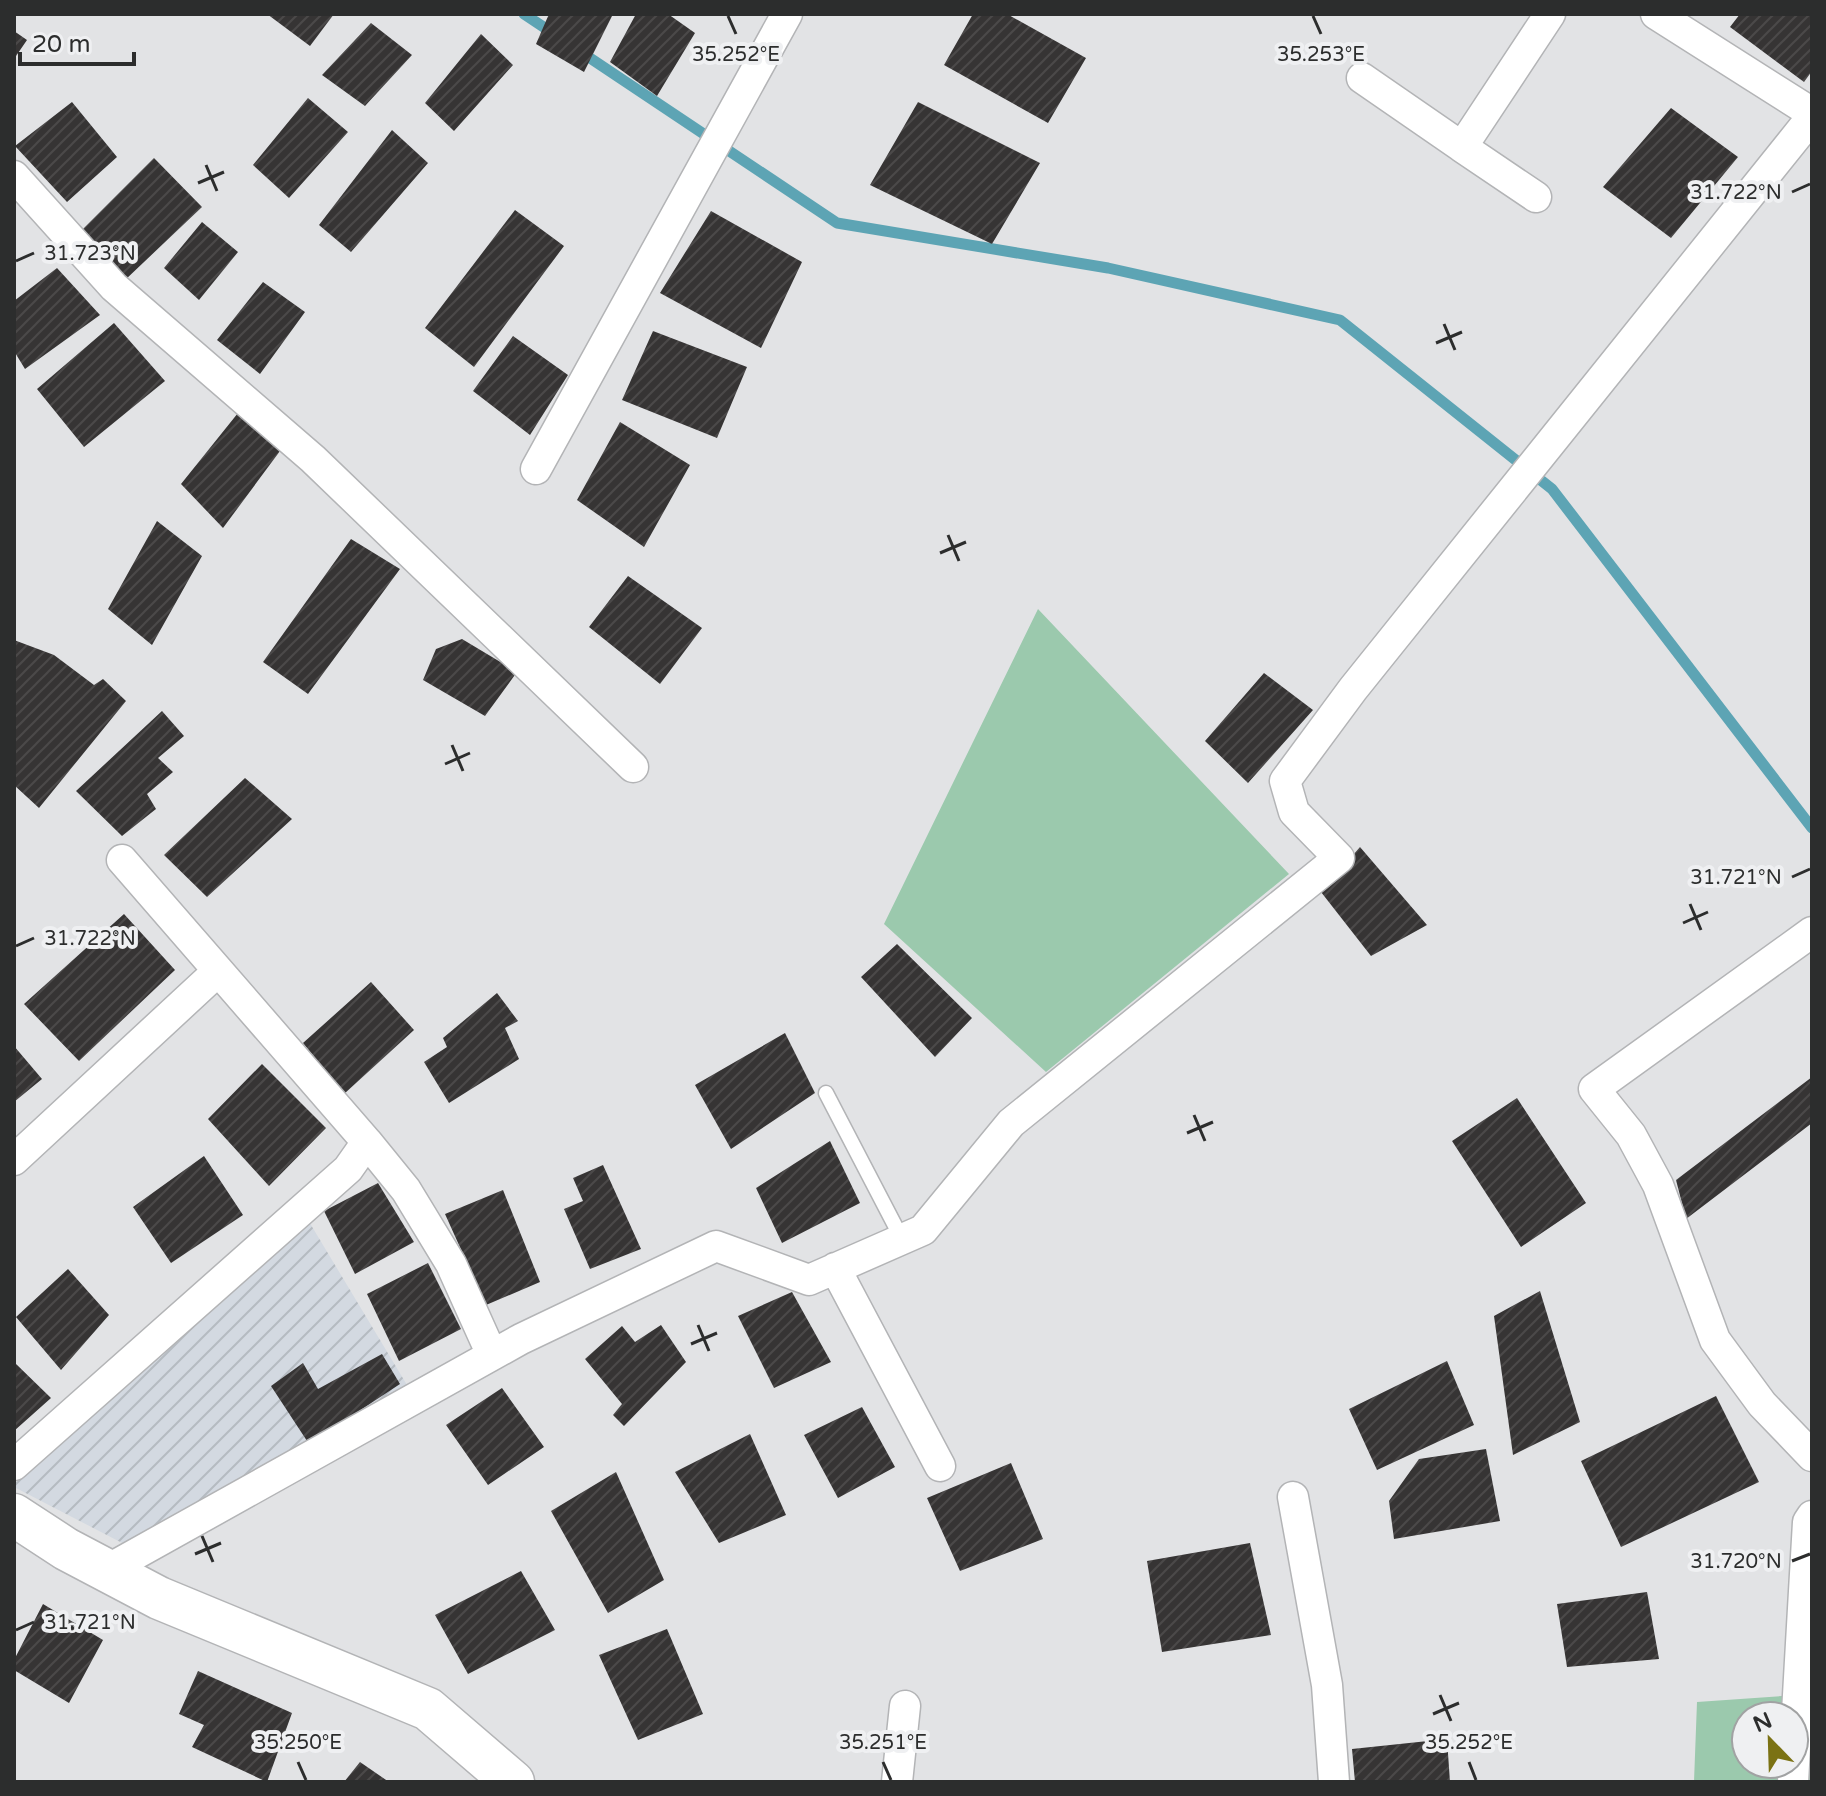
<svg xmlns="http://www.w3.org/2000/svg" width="1826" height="1796" font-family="'Varela Round',sans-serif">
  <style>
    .industrial { fill: url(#industrial-furrows) }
    .grass { fill: #9bc9ad; fill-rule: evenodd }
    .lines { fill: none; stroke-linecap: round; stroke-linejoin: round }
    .stream { stroke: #5da4b4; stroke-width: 11 }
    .building { fill: url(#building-hatch) }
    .lane-casing { stroke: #b3b4b6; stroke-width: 17 }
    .street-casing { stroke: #b3b4b6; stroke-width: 33 }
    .secondary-casing { stroke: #b3b4b6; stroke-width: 45 }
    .lane { stroke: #fff; stroke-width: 14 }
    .street { stroke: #fff; stroke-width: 30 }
    .secondary { stroke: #fff; stroke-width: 42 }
    .ticks { fill: none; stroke: #2c2d2d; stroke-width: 3 }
    .ticks-label { font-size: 20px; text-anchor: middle; fill: #2c2d2d; stroke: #eff0f2; stroke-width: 8; stroke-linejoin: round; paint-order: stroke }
  </style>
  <defs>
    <pattern id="industrial-furrows" width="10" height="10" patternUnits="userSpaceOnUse" patternTransform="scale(2)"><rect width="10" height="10" fill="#d3d9e1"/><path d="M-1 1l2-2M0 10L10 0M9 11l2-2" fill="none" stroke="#b5bbc1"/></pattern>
    <pattern id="building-hatch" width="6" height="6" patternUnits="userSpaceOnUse" patternTransform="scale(2)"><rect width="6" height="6" fill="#363434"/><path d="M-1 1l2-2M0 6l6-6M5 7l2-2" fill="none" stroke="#4b4949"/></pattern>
  </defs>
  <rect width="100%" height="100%" fill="#e2e3e5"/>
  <!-- industrial -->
  <path class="industrial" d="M308 1220 410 1390 128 1546 14 1487V1484Z"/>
  <!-- grass -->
  <path class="grass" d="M1038 609 1289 874 1046 1072 884 924Z
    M1812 1694V1782H1694L1697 1702ZM1746 1716H1794V1764H1746Z"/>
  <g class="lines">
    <!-- stream -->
    <path class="stream" d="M524 14 554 34
      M578 50 837 223 1108 268 1340 320 1552 489 1812 828"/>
  </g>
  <!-- building -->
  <path class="building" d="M267 14H334L310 46Z
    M549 14H613L584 72 536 44Z
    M636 14H668L695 33 657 96 610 62Z
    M973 14H1007L1086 58 1048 123 944 65Z
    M1740 14H1812V71L1804 82 1730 27Z
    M371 23 412 55 365 106 322 75Z
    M14 31 27 40 14 59Z
    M481 34 513 65 454 131 425 103Z
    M308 98 348 132 289 198 253 165Z
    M72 102 117 157 67 202 15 146Z
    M918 102 1040 163 992 244 870 185Z
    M1671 108 1738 157 1671 238 1603 187Z
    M392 130 428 163 351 252 319 225Z
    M154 158 202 207 124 281 79 233Z
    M515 210 564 246 474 367 425 328Z
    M711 211 802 262 761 348 660 293Z
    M202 222 238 252 199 300 164 268Z
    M57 268 100 315 25 369 14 351V301Z
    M263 282 305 312 260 374 217 340Z
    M114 323 165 381 84 447 37 389Z
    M653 331 747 367 717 438 622 400Z
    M513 336 568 375 530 435 473 391Z
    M238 413 280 451 223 528 181 484Z
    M620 422 690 465 644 547 577 500Z
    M157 521 202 556 152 645 108 609Z
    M351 539 400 569 308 694 263 662Z
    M628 576 702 628 660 684 589 627Z
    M462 639 517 672 485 716 423 680 436 649Z
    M14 640 54 655 94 685 103 679 126 701 39 808 14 785Z
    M1264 673 1313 710 1248 783 1205 741Z
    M162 711 184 736 158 758 173 772 147 794 156 809 122 836 76 791Z
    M245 778 292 819 207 897 164 855Z
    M1360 847 1427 925 1371 956 1321 892Z
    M124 914 175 970 79 1061 24 1004Z
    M897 944 972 1018 935 1057 861 977Z
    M371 982 414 1030 344 1094 303 1043Z
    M497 993 518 1021 505 1028 519 1059 449 1103 424 1062 447 1047 443 1038Z
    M785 1033 815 1093 731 1149 695 1085Z
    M14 1046 42 1079 14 1102Z
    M262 1064 326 1128 269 1186 208 1119Z
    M1812 1077V1123L1686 1219 1676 1180Z
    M1517 1098 1586 1203 1521 1247 1452 1141Z
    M830 1141 860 1203 782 1243 756 1188Z
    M204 1156 243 1215 171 1263 133 1207Z
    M603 1165 641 1249 590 1269 564 1209 583 1201 573 1178Z
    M378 1183 414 1242 355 1274 324 1211Z
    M503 1190 540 1282 486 1305 445 1214Z
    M428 1263 461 1329 399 1361 367 1294Z
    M68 1269 109 1315 61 1370 16 1317Z
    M1540 1291 1580 1422 1513 1455 1494 1316Z
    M792 1292 831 1362 774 1388 738 1316Z
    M661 1325 686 1362 624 1426 613 1415 622 1404 585 1359 622 1326 635 1342Z
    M382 1354 400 1384 309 1444 271 1386 303 1363 318 1389Z
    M1447 1361 1474 1425 1377 1470 1349 1409Z
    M14 1362 51 1398 14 1431Z
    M502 1388 544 1447 488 1485 446 1425Z
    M1716 1396 1759 1482 1621 1547 1581 1461Z
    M862 1407 895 1467 838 1498 804 1435Z
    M750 1434 786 1515 719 1543 675 1472Z
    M1486 1449 1500 1521 1394 1539 1389 1501 1419 1459Z
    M1011 1463 1043 1539 960 1571 927 1498Z
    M616 1472 664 1580 608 1613 551 1511Z
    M1250 1543 1271 1635 1162 1652 1147 1561Z
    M521 1571 555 1630 468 1674 435 1615Z
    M1647 1592 1659 1659 1567 1667 1557 1604Z
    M43 1604 103 1640 69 1703 14 1670V1660Z
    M667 1629 703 1714 638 1740 599 1655Z
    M198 1671 292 1713 267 1782 192 1747 204 1725 179 1714Z
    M1447 1739 1450 1782H1355L1352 1749Z
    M360 1762 389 1782H344Z"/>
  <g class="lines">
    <defs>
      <path id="lane" d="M826 1093 902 1239"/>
      <path id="street" d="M1656 14 1812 113
        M1362 78 1462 147
        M14 176 114 287 313 459 633 767
        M1536 197 1462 147 1550 14
        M536 469 787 14
        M1812 932 1594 1089 1631 1135 1658 1185 1715 1340 1762 1404 1812 1456
        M367 1142 406 1190 451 1264 492 1355
        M14 1160 218 971
        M835 1268 940 1466
        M14 1465 348 1169 367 1142 122 860
        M1293 1497 1327 1685 1334 1782
        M107 1570 521 1339 716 1246 809 1280 923 1230 1011 1123 1339 858 1294 812 1285 781 1353 689 1812 117
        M897 1782 905 1706
        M1793 1782 1808 1522 1812 1516"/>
      <path id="secondary" d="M14 1515 66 1549 159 1598 428 1709 513 1782"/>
    </defs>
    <!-- lane casing -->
    <use href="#lane" class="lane-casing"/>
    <!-- street casing -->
    <use href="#street" class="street-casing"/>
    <!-- secondary casing -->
    <use href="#secondary" class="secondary-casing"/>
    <!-- lane -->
    <use href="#lane" class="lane"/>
    <!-- street -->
    <use href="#street" class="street"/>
    <!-- secondary -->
    <use href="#secondary" class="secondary"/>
  </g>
  <!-- ticks -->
  <path class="ticks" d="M728 16 736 34M1313 16 1321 34M206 165 217 191M198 183 224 172M1792 192 1810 184M16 261 34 253M1444 324 1455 350M1436 343 1462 332M948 535 959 561M940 553 966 542M452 745 463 771M445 764 470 753M1792 877 1810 869M1690 904 1701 930M1683 923 1708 912M16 946 34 938M1194 1115 1205 1141M1187 1133 1213 1122M698 1325 709 1351M691 1344 717 1333M202 1536 213 1562M195 1554 221 1543M1792 1561 1810 1554M16 1630 34 1622M1440 1695 1451 1721M1433 1714 1459 1703M298 1762 306 1780M883 1762 891 1780M1469 1762 1476 1780"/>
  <g class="ticks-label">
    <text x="736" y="61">35.252°E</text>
    <text x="1321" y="61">35.253°E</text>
    <text x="1736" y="199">31.722°N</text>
    <text x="90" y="260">31.723°N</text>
    <text x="1736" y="884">31.721°N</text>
    <text x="90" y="945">31.722°N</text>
    <text x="1736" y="1568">31.720°N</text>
    <text x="90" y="1629">31.721°N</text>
    <text x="298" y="1749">35.250°E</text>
    <text x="883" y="1749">35.251°E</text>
    <text x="1469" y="1749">35.252°E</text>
  </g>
  <!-- border -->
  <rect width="1826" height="1796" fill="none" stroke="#2c2d2d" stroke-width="32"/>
  <!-- north arrow -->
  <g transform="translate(1770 1740) rotate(337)"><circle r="38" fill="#eff0f2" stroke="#a1a2a3" stroke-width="2"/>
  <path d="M0-6L14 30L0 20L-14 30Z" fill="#7b7214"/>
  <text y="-12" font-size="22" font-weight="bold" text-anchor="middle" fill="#2c2d2d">N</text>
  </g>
  <!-- scale -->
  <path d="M20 52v12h114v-12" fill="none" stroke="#2c2d2d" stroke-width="4"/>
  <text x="32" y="52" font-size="24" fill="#2c2d2d" stroke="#eff0f2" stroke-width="6" paint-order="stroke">20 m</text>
</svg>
